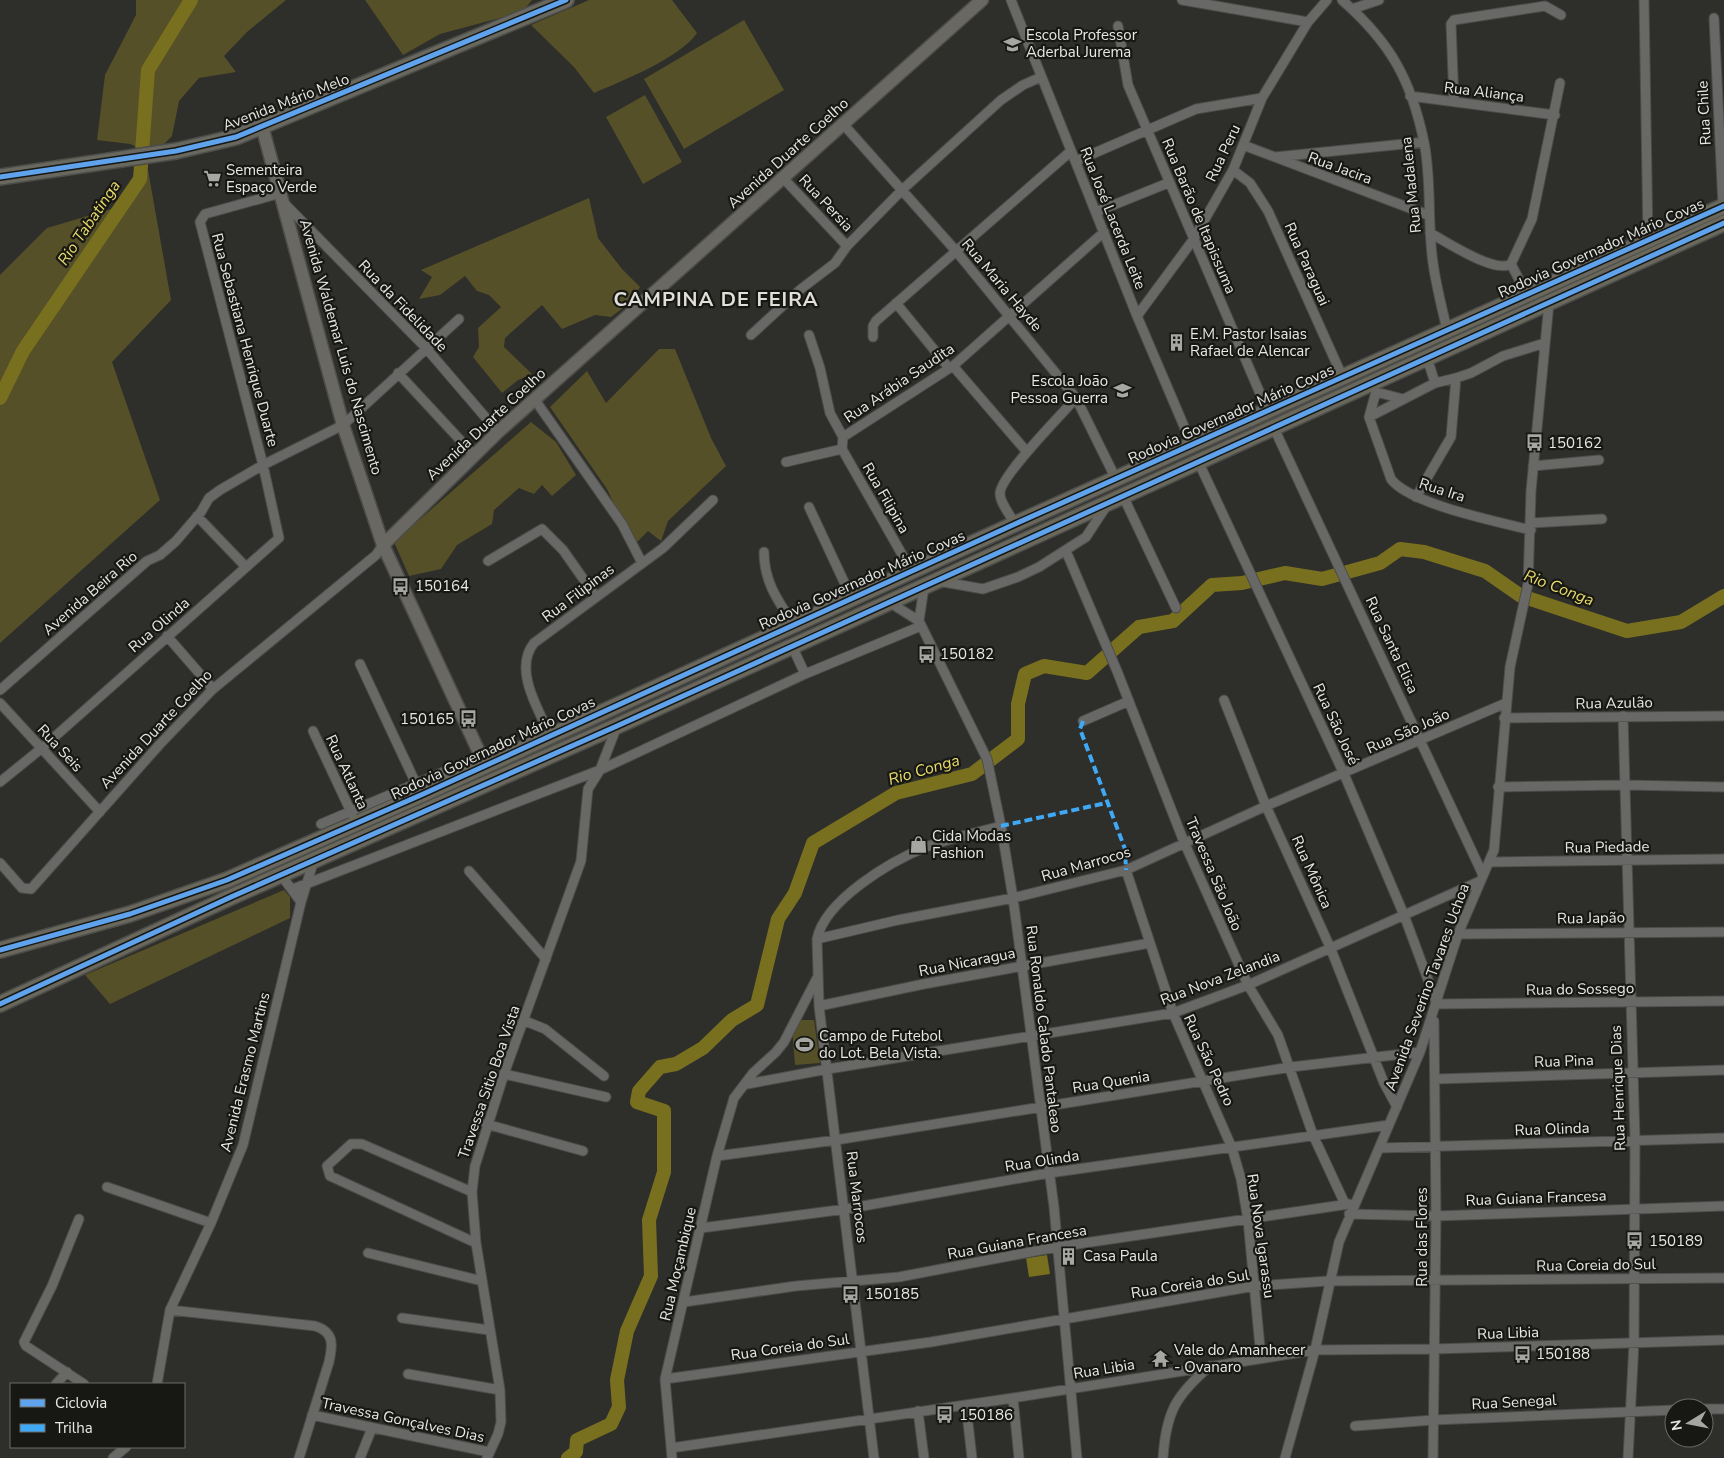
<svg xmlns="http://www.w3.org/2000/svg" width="1724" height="1458" font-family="'Nunito Sans',sans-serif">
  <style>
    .green { fill: #555028 }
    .water { fill: #79701f }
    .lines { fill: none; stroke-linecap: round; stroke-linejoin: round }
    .river { stroke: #79701f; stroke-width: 14 }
    .minor-casing { stroke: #4c4c49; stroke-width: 11 }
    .secondary-casing { stroke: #4c4c49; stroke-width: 15 }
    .primary-casing { stroke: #4c4c49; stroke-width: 18 }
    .trunk-casing { stroke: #4c4c49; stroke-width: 18 }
    .minor { stroke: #686866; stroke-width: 9 }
    .secondary { stroke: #696862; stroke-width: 12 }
    .primary { stroke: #69685f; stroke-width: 15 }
    .trunk { stroke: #6a685c; stroke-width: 15 }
    .quiet { stroke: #3fa9f5; stroke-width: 4; stroke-dasharray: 8 4; stroke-linecap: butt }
    .cycleway-casing { stroke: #171714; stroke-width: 8 }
    .cycleway { stroke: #60a3ed; stroke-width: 5 }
    .labels { text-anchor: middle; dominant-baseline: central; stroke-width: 4.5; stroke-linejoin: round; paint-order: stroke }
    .poi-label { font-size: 15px; fill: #e7e7e3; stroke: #171714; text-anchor: start }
    .street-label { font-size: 15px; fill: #e7e7e3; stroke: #171714 }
    .water-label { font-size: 16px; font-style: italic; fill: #e9db69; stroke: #171714 }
    .district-label { font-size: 20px; font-weight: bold; letter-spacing: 1px; fill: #e0dfd9; stroke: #171714 }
  </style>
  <rect width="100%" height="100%" fill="#2e2e2b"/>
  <!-- green -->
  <path class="green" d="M136 0H286L247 32 224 56 236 72 199 78 179 101 172 136 154 154 130 144 97 140 105 75 136 15Z
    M365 0H532L522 12 440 34 403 55Z
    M589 0H672L697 33C680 58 622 81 594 93L574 67 531 25Z
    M744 20 784 90 684 149 644 79Z
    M645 95 682 162 643 184 606 117Z
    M148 170 171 300 112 362 160 500 0 643V275L47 228 111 209Z
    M589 198 598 238 622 269 640 287 631 302 611 317 595 315 562 329 542 305 505 338 504 347 532 374 518 380 502 393 473 357 479 347 478 328 501 307 489 295 477 291 465 276 440 295 419 299 432 277 421 270Z
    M659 349H675L711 438 726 466 668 521 661 541 648 531 633 546 607 489 550 407 587 371 606 403Z
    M531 422 556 442 576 475 552 496 542 485 534 494 519 488 494 510 492 524 457 545 441 569 409 576 394 542Z
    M284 890 290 897V918L110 1004 85 975Z
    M796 1020H814L820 1063 795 1065 792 1027Z"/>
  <!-- water -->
  <path class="water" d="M1047 1255 1050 1274 1029 1277 1026 1258Z"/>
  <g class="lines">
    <!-- river -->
    <path class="river" d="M0 398 23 351 140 179 148 70 191 0
      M568 1458 576 1452 577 1440 611 1424 619 1407 617 1380 627 1331 651 1276 649 1220 664 1172V1111L637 1102 639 1091 660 1067 676 1064 703 1048 732 1020 757 1005 778 919 795 893 813 843 896 793 972 774 1018 739V704L1025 674 1044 666 1087 673 1139 627 1173 621 1212 585 1242 583 1285 573 1322 579 1380 563 1400 549 1424 552 1485 571 1521 596 1627 631 1681 622 1724 596"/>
    <defs>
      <path id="minor" d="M1011 0 1137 316 1192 445
        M1182 0 1308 22
        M1342 0C1390 42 1411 79 1424 142 1432 181 1427 223 1433 263 1436 285 1442 308 1447 330
        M1644 0 1648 240
        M1352 9 1379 0
        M1714 18 1723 206
        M1118 26 1128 85 1268 412
        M1410 96 1555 115
        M1454 102 1451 24 1454 20 1545 6 1561 15
        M844 125 956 251 1076 398 1116 479
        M1243 145 1428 215
        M1275 157 1424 142
        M1076 161 1196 109 1262 98
        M1233 170 1250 183 1268 211 1343 378
        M784 179 847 246
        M284 203 426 348 498 432
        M1096 212 1168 183
        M1430 233C1447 242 1495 274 1511 264
        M1527 295 1511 264 1532 219 1560 83
        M896 303 949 368
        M1137 316 1193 240 1233 170 1262 98 1308 22 1327 0
        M751 335 801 289 835 263 847 246 902 190 1001 100 1023 85 1041 77
        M809 335 820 368 830 413 843 437
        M873 337V326L876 321 1071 151
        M953 366 1027 452
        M398 373 475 456
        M1456 378 1471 373 1503 356 1545 343
        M1371 382 1376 392 1369 417 1391 479C1409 504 1499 522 1531 530
        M1376 392 1403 399
        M535 400 622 524 642 563
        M1369 417 1435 383
        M1273 426 1483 875
        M843 437 953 366 1104 232
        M843 437 842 449 912 572
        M1198 461 1344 774 1404 915 1437 1004 1724 1001
        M786 462 842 449
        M1533 466 1599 460
        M1123 496 1176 608
        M1416 497 1451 437 1456 378 1435 383 1430 367 1423 358
        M809 507 852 599
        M197 516 246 567
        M1531 523 1602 519
        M1015 524C1011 516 1000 503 1000 494 999 477 1063 413 1076 398
        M1066 551 1117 671 1184 842 1248 985 1278 1035 1313 1135 1345 1204
        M764 552C764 582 778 601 794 625
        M488 561 542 529 563 550 596 597
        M938 581 983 589 1018 577 1039 567 1086 537 1107 505
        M889 602 919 621
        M919 621 987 759 1001 826 1013 898 1054 1207 1077 1458
        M919 621 924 587
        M167 636 213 689
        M792 646 805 674
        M360 664 418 788
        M0 690 147 561 160 555 176 541 201 512 209 498 220 490 263 465 343 425 459 319
        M1224 700 1266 806 1330 947 1384 1083 1397 1107
        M0 703 100 812
        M1623 716 1635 1139 1634 1343 1628 1458
        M1504 718 1724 716
        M1083 721 1129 701
        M313 731 352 814
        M550 735C538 709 513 669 534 643L663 548 713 500
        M0 782 42 748 279 538 263 465 200 222 205 214 281 193
        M1498 787 1625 785 1724 787
        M321 824 481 756
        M1491 862 1724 859
        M0 863 22 888 31 889 160 744 213 689 376 555 383 545
        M1126 870 1173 1013 1232 1148 1241 1179 1248 1220 1261 1358
        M469 871 546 959
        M293 889 600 770 805 674 921 626
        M301 902 314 860
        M1458 934 1724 932
        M817 939C825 900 891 861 926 847 950 838 976 833 1001 826
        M819 1006 924 984 1150 943
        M525 1021 545 1029 604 1076
        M504 1074 606 1097
        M1436 1079 1724 1070
        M747 1084 828 1069 1173 1013 1248 985 1480 881
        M486 1124 583 1151
        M1380 1148 1724 1138
        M717 1156 836 1140 1291 1067 1420 1052
        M107 1187 211 1223
        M472 1192 362 1144H351L327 1166 330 1176 476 1243
        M1349 1214 1436 1216 1724 1206
        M79 1219 52 1286 24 1342 26 1346 84 1384
        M701 1228 846 1209 1049 1173 1389 1125
        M368 1253 482 1281
        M684 1302 796 1286 899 1277 1057 1247 1349 1204
        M170 1310 315 1326C334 1332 333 1344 329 1362L299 1458
        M402 1318 489 1330
        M408 1374 500 1390
        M665 1379 931 1342 1255 1286 1328 1281 1724 1278
        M56 1384 67 1372
        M157 1384 170 1310 211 1223 243 1145 301 902 281 875
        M1013 1398 1019 1458
        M966 1405 972 1458
        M1704 1409H1724
        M918 1411 924 1458
        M312 1415 489 1452
        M1355 1426 1433 1420 1674 1410
        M671 1448 1013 1398 1315 1350 1434 1349 1724 1340
        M113 1458 126 1447
        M360 1458 372 1428
        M487 1458 498 1434 501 1422 500 1390 476 1243 472 1192 475 1166 504 1074 581 861 588 789 600 770 617 726
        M672 1458 665 1379 717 1156 734 1098 753 1073 776 1052 784 1042 817 978
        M874 1458 819 1006 817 939 898 920 1013 898 1126 870 1266 806 1506 703
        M1163 1458C1166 1412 1176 1395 1210 1366
        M1285 1458 1315 1350 1339 1242 1420 1052 1458 934 1494 850 1510 667 1528 584 1531 491 1549 303
        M1433 1458 1436 1216 1434 1021"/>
      <path id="secondary" d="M262 126 343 425 383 545 485 765
        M383 545 498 432 982 0"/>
      <path id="primary" d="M0 177 176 151 236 137 566 0"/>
      <path id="trunk" d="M0 950 130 914 227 880 421 795 1015 524 1724 206
        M0 1004 231 897 617 726 1724 223"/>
    </defs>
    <!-- minor casing -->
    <use href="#minor" class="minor-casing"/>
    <!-- secondary casing -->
    <use href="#secondary" class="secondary-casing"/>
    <!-- primary casing -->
    <use href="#primary" class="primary-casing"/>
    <!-- trunk casing -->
    <use href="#trunk" class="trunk-casing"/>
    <!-- minor -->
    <use href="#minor" class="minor"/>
    <!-- secondary -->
    <use href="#secondary" class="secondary"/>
    <!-- primary -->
    <use href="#primary" class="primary"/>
    <!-- trunk -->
    <use href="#trunk" class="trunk"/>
    <!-- quiet -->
    <path class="quiet" d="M1083 721 1080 729 1125 849 1126 870
      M1001 826 1106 803"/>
    <defs>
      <path id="cycleway" d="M0 177 176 151 236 137 566 0
        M0 950 130 914 227 880 421 795 1015 524 1724 206
        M0 1004 231 897 617 726 1724 223"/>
    </defs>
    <!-- cycleway casing -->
    <use href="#cycleway" class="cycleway-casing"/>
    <!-- cycleway -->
    <use href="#cycleway" class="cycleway"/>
  </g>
  <!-- icons -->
  <defs>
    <symbol id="school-bare" viewBox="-9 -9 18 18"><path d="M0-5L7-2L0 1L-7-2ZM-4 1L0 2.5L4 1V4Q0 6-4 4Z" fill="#a6a6a3" stroke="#171714" stroke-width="2.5" paint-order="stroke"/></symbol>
    <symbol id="supermarket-bare" viewBox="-9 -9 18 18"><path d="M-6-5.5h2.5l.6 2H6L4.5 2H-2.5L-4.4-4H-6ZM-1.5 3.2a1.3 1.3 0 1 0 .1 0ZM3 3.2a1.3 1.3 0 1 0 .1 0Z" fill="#a6a6a3" stroke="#171714" stroke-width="2.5" paint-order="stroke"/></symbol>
    <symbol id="building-bare" viewBox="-9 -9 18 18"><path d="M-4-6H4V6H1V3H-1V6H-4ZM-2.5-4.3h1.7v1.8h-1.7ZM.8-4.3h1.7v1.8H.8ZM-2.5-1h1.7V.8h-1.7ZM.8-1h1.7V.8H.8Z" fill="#a6a6a3" stroke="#171714" stroke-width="2.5" paint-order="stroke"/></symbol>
    <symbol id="bus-bare" viewBox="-9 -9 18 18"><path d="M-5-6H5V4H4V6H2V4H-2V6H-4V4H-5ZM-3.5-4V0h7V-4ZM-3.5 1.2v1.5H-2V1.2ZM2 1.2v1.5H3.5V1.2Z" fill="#a6a6a3" stroke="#171714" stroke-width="2.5" paint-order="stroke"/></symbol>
    <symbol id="shop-bare" viewBox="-9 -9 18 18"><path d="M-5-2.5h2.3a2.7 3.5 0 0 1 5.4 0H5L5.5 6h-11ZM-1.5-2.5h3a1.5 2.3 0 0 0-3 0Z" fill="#a6a6a3" stroke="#171714" stroke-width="2.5" paint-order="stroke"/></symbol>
    <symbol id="stadium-bare" viewBox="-9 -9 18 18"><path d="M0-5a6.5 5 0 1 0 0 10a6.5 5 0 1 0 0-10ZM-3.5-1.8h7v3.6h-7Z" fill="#a6a6a3" stroke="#171714" stroke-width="2.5" paint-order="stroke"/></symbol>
    <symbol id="temple-bare" viewBox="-9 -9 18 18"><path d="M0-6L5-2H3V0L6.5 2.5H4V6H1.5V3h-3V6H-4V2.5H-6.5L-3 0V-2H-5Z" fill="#a6a6a3" stroke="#171714" stroke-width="2.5" paint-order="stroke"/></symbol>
  </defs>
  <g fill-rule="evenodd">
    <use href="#school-bare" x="1000" y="32" width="25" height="25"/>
    <use href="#supermarket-bare" x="200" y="166" width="25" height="25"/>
    <use href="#building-bare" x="1164" y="330" width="25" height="25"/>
    <use href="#school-bare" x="1110" y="378" width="25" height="25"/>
    <use href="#bus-bare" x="1522" y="430" width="25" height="25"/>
    <use href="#bus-bare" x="388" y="574" width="25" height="25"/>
    <use href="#bus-bare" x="914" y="642" width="25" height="25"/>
    <use href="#bus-bare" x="456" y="706" width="25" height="25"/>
    <use href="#shop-bare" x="906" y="832" width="25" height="25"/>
    <use href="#stadium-bare" x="792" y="1032" width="25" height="25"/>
    <use href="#bus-bare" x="1622" y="1228" width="25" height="25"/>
    <use href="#building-bare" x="1056" y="1244" width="25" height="25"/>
    <use href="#bus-bare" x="838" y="1282" width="25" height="25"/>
    <use href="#bus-bare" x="1510" y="1342" width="25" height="25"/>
    <use href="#temple-bare" x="1148" y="1346" width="25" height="25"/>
    <use href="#bus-bare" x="932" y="1402" width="25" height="25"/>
  </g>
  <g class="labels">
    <!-- poi labels -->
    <g class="poi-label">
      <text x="1026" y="35">Escola Professor<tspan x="1026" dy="17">Aderbal Jurema</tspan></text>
      <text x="226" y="170">Sementeira<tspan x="226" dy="17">Espaço Verde</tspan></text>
      <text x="1190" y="334">E.M. Pastor Isaias<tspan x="1190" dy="17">Rafael de Alencar</tspan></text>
      <text x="1108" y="381" text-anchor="end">Escola João<tspan x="1108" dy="17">Pessoa Guerra</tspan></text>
      <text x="1548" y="443">150162</text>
      <text x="415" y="586">150164</text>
      <text x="940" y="654">150182</text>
      <text x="454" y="719" text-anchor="end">150165</text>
      <text x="932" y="836">Cida Modas<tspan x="932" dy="17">Fashion</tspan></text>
      <text x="819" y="1036">Campo de Futebol<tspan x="819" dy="17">do Lot. Bela Vista.</tspan></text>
      <text x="1649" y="1241">150189</text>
      <text x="1083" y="1256">Casa Paula</text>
      <text x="865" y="1294">150185</text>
      <text x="1174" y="1350">Vale do Amanhecer<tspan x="1174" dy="17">- Ovanaro</tspan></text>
      <text x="1536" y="1354">150188</text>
      <text x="959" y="1415">150186</text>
    </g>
    <!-- street labels -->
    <g class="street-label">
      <text transform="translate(1484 92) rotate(7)">Rua Aliança</text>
      <text transform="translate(286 102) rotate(-21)">Avenida Mário Melo</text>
      <text transform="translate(1704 113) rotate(-93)">Rua Chile</text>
      <text transform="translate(788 153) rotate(-42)">Avenida Duarte Coelho</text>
      <text transform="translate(1223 153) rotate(-65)">Rua Peru</text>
      <text transform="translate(1340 168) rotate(20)">Rua Jacira</text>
      <text transform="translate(1411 185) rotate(-96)">Rua Madalena</text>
      <text transform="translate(826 203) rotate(47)">Rua Persia</text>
      <text transform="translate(1199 216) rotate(67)">Rua Barão de Itapissuma</text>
      <text transform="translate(1113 218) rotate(68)">Rua José Lacerda Leite</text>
      <text transform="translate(1601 248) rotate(-24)">Rodovia Governador Mário Covas</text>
      <text transform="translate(1307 264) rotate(66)">Rua Paraguai</text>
      <text transform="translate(1002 285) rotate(50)">Rua Maria Hayde</text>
      <text transform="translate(403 306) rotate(46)">Rua da Fidelidade</text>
      <text transform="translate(245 340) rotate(75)">Rua Sebastiana Henrique Duarte</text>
      <text transform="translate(341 347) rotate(74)">Avenida Waldemar Luis do Nascimento</text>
      <text transform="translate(899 383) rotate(-34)">Rua Arábia Saudita</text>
      <text transform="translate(1231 414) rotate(-24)">Rodovia Governador Mário Covas</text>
      <text transform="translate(486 424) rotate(-43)">Avenida Duarte Coelho</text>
      <text transform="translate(1442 490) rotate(18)">Rua Ira</text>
      <text transform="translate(886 498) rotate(60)">Rua Filipina</text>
      <text transform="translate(862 580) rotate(-24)">Rodovia Governador Mário Covas</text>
      <text transform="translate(90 593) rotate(-41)">Avenida Beira Rio</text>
      <text transform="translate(578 593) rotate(-37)">Rua Filipinas</text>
      <text transform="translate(159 625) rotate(-41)">Rua Olinda</text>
      <text transform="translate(1392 645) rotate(65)">Rua Santa Elisa</text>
      <text transform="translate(1614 703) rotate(-1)">Rua Azulão</text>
      <text transform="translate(1336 724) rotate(65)">Rua São José</text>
      <text transform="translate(156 729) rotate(-47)">Avenida Duarte Coelho</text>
      <text transform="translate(1408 731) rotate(-24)">Rua São João</text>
      <text transform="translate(60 748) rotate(47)">Rua Seis</text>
      <text transform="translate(493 748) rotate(-25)">Rodovia Governador Mário Covas</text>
      <text transform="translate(347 772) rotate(65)">Rua Atlanta</text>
      <text transform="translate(1607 847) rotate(-1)">Rua Piedade</text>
      <text transform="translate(1086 864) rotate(-16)">Rua Marrocos</text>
      <text transform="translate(1312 872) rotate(66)">Rua Mônica</text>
      <text transform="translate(1214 874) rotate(67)">Travessa São João</text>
      <text transform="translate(1591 918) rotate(-1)">Rua Japão</text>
      <text transform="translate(967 962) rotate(-11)">Rua Nicaragua</text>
      <text transform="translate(1220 978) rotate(-21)">Rua Nova Zelandia</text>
      <text transform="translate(1427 987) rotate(-70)">Avenida Severino Tavares Uchoa</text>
      <text transform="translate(1580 989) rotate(-1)">Rua do Sossego</text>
      <text transform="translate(1044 1029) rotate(83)">Rua Ronaldo Calado Pantaleao</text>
      <text transform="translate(1209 1060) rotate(65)">Rua São Pedro</text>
      <text transform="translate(1564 1061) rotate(-2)">Rua Pina</text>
      <text transform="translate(245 1072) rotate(-76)">Avenida Erasmo Martins</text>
      <text transform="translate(489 1082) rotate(-71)">Travessa Sitio Boa Vista</text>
      <text transform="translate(1111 1082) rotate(-9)">Rua Quenia</text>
      <text transform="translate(1618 1088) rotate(-92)">Rua Henrique Dias</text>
      <text transform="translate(1552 1129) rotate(-2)">Rua Olinda</text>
      <text transform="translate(1042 1161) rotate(-9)">Rua Olinda</text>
      <text transform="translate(857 1197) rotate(83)">Rua Marrocos</text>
      <text transform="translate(1536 1198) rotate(-2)">Rua Guiana Francesa</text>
      <text transform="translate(1261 1236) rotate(82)">Rua Nova Igarassu</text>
      <text transform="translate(1422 1237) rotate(-90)">Rua das Flores</text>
      <text transform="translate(1017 1242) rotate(-10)">Rua Guiana Francesa</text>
      <text transform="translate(678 1264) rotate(-77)">Rua Moçambique</text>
      <text transform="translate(1596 1265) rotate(-1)">Rua Coreia do Sul</text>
      <text transform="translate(1190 1284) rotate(-9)">Rua Coreia do Sul</text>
      <text transform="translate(1508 1333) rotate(-2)">Rua Libia</text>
      <text transform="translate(790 1347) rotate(-8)">Rua Coreia do Sul</text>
      <text transform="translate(1104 1369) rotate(-9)">Rua Libia</text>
      <text transform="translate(1514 1402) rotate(-3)">Rua Senegal</text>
      <text transform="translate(403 1420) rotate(12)">Travessa Gonçalves Dias</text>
    </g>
    <!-- water labels -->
    <g class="water-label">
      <text transform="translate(89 223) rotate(-56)">Rio Tabatinga</text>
      <text transform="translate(1559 588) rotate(21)">Rio Conga</text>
      <text transform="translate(924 770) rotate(-16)">Rio Conga</text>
    </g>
    <!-- district labels -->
    <g class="district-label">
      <text x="716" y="299">CAMPINA DE FEIRA</text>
    </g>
  </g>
  <!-- legend -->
  <rect x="10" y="1383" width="175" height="65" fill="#171714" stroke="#6a6a67"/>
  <rect x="20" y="1399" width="25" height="8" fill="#60a3ed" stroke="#6a6a67"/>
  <text x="55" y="1408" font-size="15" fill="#e7e7e3">Ciclovia</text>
  <rect x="20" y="1424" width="25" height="8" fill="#3fa9f5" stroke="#6a6a67"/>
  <text x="55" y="1433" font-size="15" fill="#e7e7e3">Trilha</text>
  <!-- north arrow -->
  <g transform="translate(1689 1423) rotate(260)"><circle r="24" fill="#171714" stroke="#6a6a67"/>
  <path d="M0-4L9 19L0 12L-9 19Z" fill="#a6a6a3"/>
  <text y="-8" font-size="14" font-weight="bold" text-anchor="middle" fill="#e7e7e3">N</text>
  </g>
</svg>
